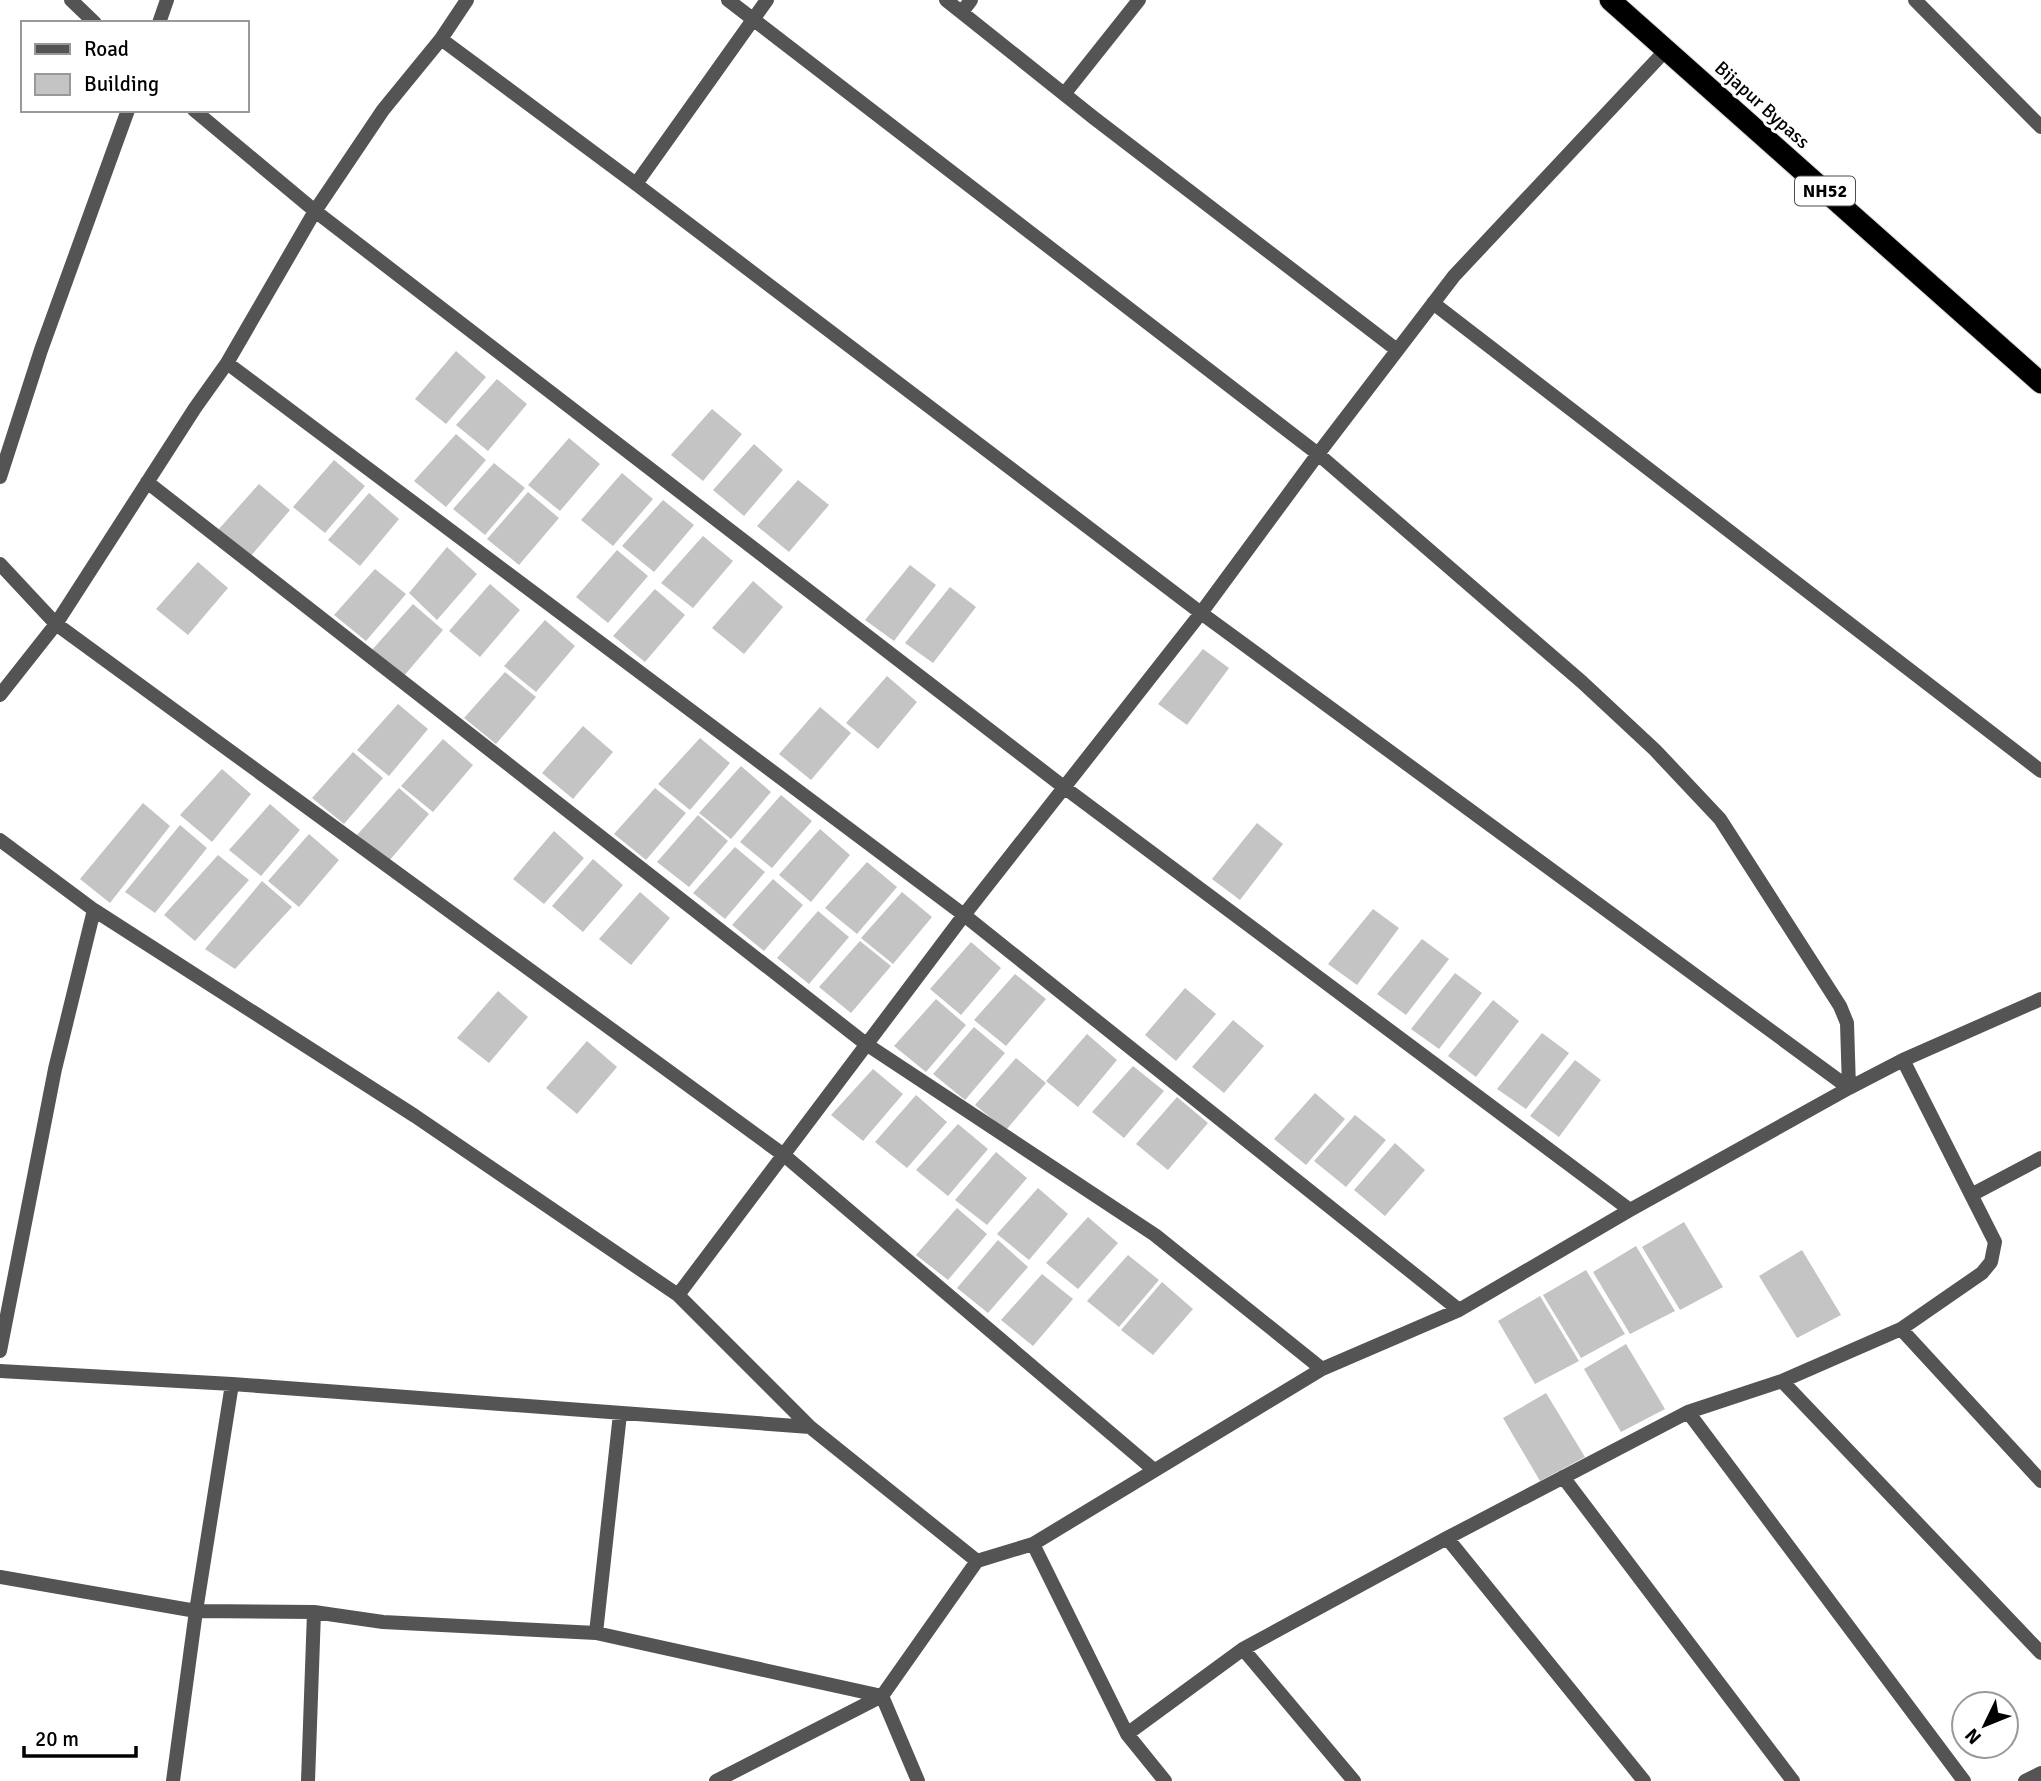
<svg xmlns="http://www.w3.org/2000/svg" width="2041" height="1781" font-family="Signika,sans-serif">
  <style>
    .building { fill: #c4c4c4 }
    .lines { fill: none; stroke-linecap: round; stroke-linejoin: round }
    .highway-casing { stroke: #dbdbdb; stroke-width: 23 }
    .street { stroke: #545454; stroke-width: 14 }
    .highway { stroke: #000; stroke-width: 21 }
    .labels { text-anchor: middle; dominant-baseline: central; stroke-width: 6; stroke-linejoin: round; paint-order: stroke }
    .shield { fill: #fff; stroke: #4c4c4c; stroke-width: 2 }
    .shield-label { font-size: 18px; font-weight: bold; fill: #000 }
    .street-label { font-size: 19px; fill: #000; stroke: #fff }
  </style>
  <rect width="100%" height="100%" fill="#fff"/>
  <!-- building -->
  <path class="building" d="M456 351 486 377 446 424 415 399Z
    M497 379 527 404 488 451 456 425Z
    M712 409 742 434 703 481 671 455Z
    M456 434 486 460 446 507 414 481Z
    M569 438 600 464 560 511 528 485Z
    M754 444 783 470 744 516 713 490Z
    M334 460 365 486 325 533 293 507Z
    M494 463 525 488 485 535 453 509Z
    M622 473 653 499 613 546 581 520Z
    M798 480 829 505 789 552 757 526Z
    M259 484 290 510 250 557 218 530Z
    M528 492 559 518 519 565 487 539Z
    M369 493 399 519 360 566 328 540Z
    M663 500 694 525 654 572 622 546Z
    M703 536 733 561 693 608 661 583Z
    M447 547 477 574 437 620 409 593Z
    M617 550 648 576 608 623 576 597Z
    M198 562 228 588 188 635 156 609Z
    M910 565 936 585 894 641 865 620Z
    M375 569 406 594 366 641 334 615Z
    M753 581 783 607 744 654 712 628Z
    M490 584 520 610 480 657 449 631Z
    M950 587 976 607 933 663 905 643Z
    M655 589 685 615 645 662 613 636Z
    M413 604 443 630 403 677 371 651Z
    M545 620 575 646 536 692 504 666Z
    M1203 649 1229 668 1187 725 1158 704Z
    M505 672 536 697 496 744 464 718Z
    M887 676 917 702 878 749 846 723Z
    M398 704 428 729 389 776 357 750Z
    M820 707 851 733 811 780 779 754Z
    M583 726 613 752 573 799 542 773Z
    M700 738 730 763 690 810 658 784Z
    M443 739 473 765 433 812 401 786Z
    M353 752 383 778 344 824 312 798Z
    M741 766 771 792 731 839 699 813Z
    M222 769 251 794 212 842 180 815Z
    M399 788 429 814 389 861 357 835Z
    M655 788 686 813 646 860 614 834Z
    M781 795 812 821 772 868 740 842Z
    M143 803 170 826 110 903 80 879Z
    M270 804 300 830 261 876 229 850Z
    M698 815 728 841 689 887 657 862Z
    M1257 823 1283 844 1240 900 1212 879Z
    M180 825 207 848 155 913 125 892Z
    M820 829 850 855 811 902 779 875Z
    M554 831 584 858 544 904 513 879Z
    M309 834 339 860 299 907 268 881Z
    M735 847 765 872 725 919 693 893Z
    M218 855 249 880 195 941 164 915Z
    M593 859 623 885 583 932 552 906Z
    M867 862 897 887 857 934 825 908Z
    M773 879 803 905 764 951 732 925Z
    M262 881 292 907 235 969 205 949Z
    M640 892 670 918 631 965 599 939Z
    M902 892 932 917 893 964 861 938Z
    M1373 909 1399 928 1357 985 1328 964Z
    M818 911 849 937 809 984 777 958Z
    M1422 939 1449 959 1406 1015 1377 994Z
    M860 941 891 966 851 1013 819 987Z
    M971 942 1001 968 961 1015 930 989Z
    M1455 973 1482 993 1439 1049 1411 1029Z
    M1015 974 1046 999 1006 1046 974 1020Z
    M1185 988 1216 1014 1176 1061 1145 1035Z
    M498 991 528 1017 489 1063 457 1038Z
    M936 999 966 1025 926 1072 894 1046Z
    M1493 1000 1519 1021 1476 1077 1448 1056Z
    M1233 1020 1264 1046 1224 1093 1192 1067Z
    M974 1027 1005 1053 965 1100 933 1074Z
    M1542 1033 1569 1053 1526 1109 1497 1089Z
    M1087 1034 1117 1060 1078 1107 1046 1081Z
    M587 1041 617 1067 577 1114 546 1088Z
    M1016 1058 1046 1083 1006 1130 975 1105Z
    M1575 1060 1601 1080 1559 1137 1530 1116Z
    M1133 1066 1164 1091 1124 1138 1092 1112Z
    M873 1069 903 1094 863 1141 831 1115Z
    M1315 1093 1345 1119 1306 1165 1274 1139Z
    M916 1095 947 1122 907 1168 875 1142Z
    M1177 1097 1208 1123 1168 1170 1136 1144Z
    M1355 1115 1386 1140 1346 1187 1314 1161Z
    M958 1124 988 1149 948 1196 916 1170Z
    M1395 1143 1425 1170 1385 1216 1354 1190Z
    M996 1152 1027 1178 987 1225 955 1200Z
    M1038 1188 1068 1214 1029 1260 997 1234Z
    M957 1208 987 1234 948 1280 916 1255Z
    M1088 1217 1118 1243 1078 1289 1046 1263Z
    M1684 1222 1723 1287 1680 1310 1642 1247Z
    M998 1240 1028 1267 988 1313 957 1288Z
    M1636 1246 1675 1311 1630 1334 1593 1272Z
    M1802 1250 1841 1315 1797 1338 1759 1276Z
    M1128 1255 1159 1280 1119 1327 1087 1301Z
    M1586 1270 1625 1334 1581 1358 1543 1295Z
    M1042 1274 1073 1299 1033 1346 1001 1320Z
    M1162 1282 1193 1309 1153 1355 1121 1330Z
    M1540 1296 1579 1361 1535 1384 1498 1321Z
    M1626 1344 1665 1409 1621 1432 1584 1369Z
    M1546 1393 1585 1457 1540 1481 1503 1418Z"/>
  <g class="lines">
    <defs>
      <path id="highway" d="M1610 0 2041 383"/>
    </defs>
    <!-- highway casing -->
    <use href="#highway" class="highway-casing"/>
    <!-- street -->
    <path class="street" d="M71 0 95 23
      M728 0 1318 454 1582 682 1655 750 1720 819 1840 1006 1847 1023 1849 1088
      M946 0 1094 118 1397 350
      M1915 0 2041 127
      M962 12 971 0
      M159 23 167 0
      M441 39 636 184 1201 613 1849 1088
      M1065 93 1139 0
      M194 110 315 211 1065 788 1630 1210
      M636 184 767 0
      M1433 303 2041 771
      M227 363 964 915 1459 1310
      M0 477 41 350 128 110
      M147 482 866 1044 1155 1235 1322 1369
      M0 564 56 624 785 1156 1154 1470
      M0 695 56 624 195 408 227 363 315 211 383 110 441 39 467 0
      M0 840 94 910 415 1116 678 1295
      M1973 1194 2041 1158
      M1901 1329 2041 1481
      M0 1351 55 1069 94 910
      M0 1371 232 1384 196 1611 173 1781
      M1782 1381 2041 1653
      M232 1384 810 1427 977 1561
      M1688 1412 1964 1781
      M810 1427 678 1295 964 915 1201 613 1318 454 1454 276 1666 50
      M1563 1477 1793 1781
      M1447 1538 1644 1781
      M1033 1544 1127 1734 1165 1781
      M0 1577 196 1611 314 1612 383 1622 596 1633 882 1696 977 1561 1033 1544 1322 1369 1459 1310 1630 1210 1849 1088 1903 1060 2041 999
      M596 1633 620 1414
      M1243 1649 1354 1781
      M1127 1734 1243 1649 1447 1538 1688 1412 1782 1381 1901 1329 1982 1273 1991 1262 1995 1242 1903 1060
      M308 1781 314 1612
      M716 1781 882 1696 918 1781
      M2025 1781 2041 1773"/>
    <!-- highway -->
    <use href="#highway" class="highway"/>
  </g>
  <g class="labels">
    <!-- shield labels -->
    <rect class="shield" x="1795" y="176.5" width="60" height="29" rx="5"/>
    <g class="shield-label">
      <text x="1825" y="191">NH52</text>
    </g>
    <!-- street labels -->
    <g class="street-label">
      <text transform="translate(1762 105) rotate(42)">Bijapur Bypass</text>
    </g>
  </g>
  <!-- legend -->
  <rect x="21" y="21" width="228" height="91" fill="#ffffff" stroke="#999999" stroke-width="2"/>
  <rect x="35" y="44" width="35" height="10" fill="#545454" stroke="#999999" stroke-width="2"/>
  <text x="84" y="56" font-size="21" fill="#000000">Road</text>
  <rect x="35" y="74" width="35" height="21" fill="#c4c4c4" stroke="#999999" stroke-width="2"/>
  <text x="84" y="91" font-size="21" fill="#000000">Building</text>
  <!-- north arrow -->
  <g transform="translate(1985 1725) rotate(227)"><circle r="33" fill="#ffffff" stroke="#999999" stroke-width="2"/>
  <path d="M0-5L12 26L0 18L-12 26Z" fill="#000000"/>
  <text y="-10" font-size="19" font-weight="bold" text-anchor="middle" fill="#000000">N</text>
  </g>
  <!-- scale -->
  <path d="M24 1746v10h112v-10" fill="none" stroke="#000000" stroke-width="3.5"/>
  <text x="35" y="1746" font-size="21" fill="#000000" stroke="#ffffff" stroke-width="5" paint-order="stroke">20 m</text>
</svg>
